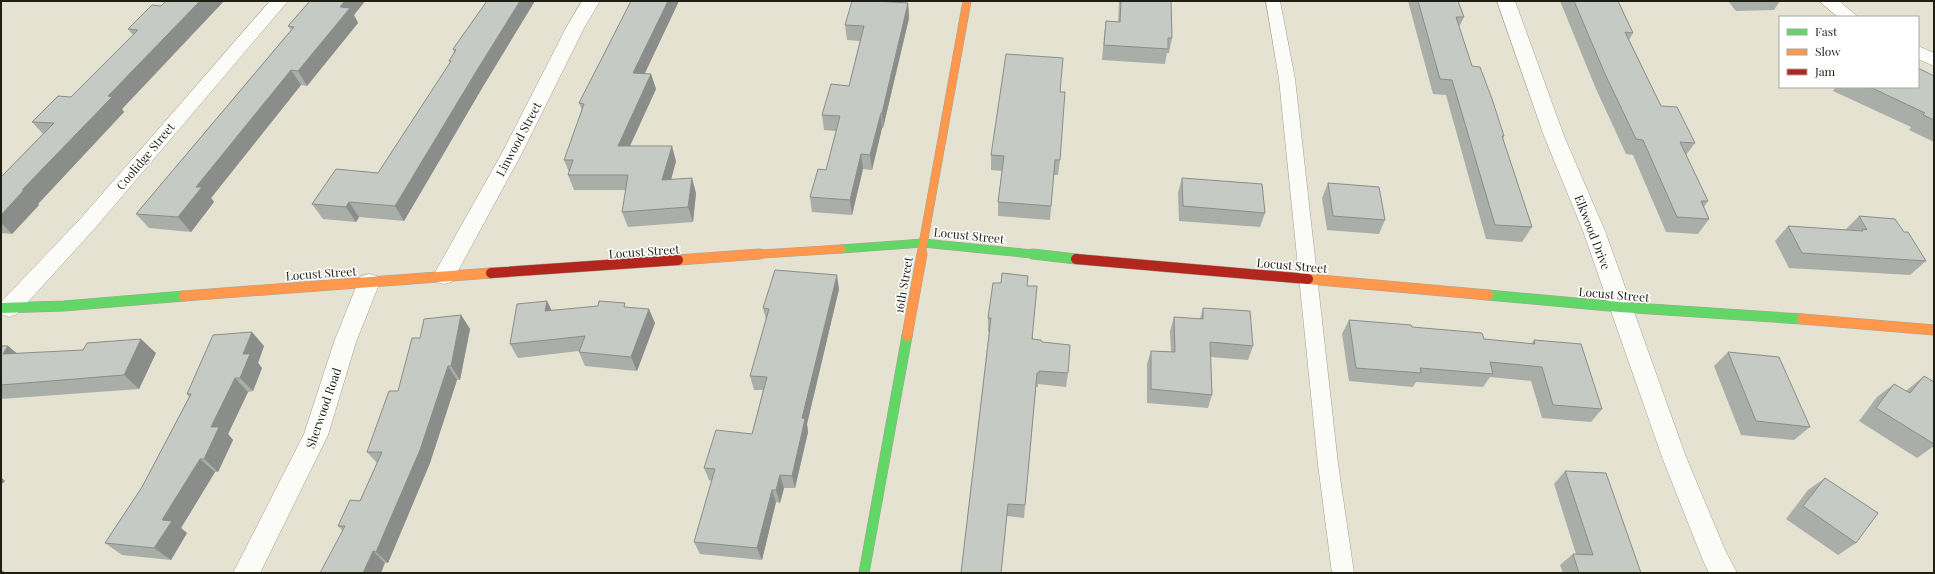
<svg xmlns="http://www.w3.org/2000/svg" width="1935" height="574" font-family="'Playfair Display',serif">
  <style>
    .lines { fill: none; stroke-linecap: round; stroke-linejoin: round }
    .lane-casing { stroke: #a4a194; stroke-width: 1 }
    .street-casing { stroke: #a4a194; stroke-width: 1 }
    .fast-far1-casing { stroke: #a4a194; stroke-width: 9 }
    .fast-casing { stroke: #a4a194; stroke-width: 11 }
    .slow-far1-casing { stroke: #a4a194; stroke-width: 9 }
    .slow-casing { stroke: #a4a194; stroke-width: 11 }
    .jam-casing { stroke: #a4a194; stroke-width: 11 }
    .lane { fill: #fbfbf8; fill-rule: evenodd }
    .street { fill: #fbfbf8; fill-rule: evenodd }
    .fast-far1 { stroke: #63d668; stroke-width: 8 }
    .fast { stroke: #63d668; stroke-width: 10 }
    .slow-far1 { stroke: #ff974d; stroke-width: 8 }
    .slow { stroke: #ff974d; stroke-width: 10 }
    .jam { stroke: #b3261e; stroke-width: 10 }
    .wall { fill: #aaaea9 }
    .shaded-wall { fill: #8b8d8a }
    .building { fill: #c6cac5; stroke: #8b8d8a }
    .labels { text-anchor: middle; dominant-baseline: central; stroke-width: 3; stroke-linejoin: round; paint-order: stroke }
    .street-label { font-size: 12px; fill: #1f1e12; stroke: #fff }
  </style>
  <rect width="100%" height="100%" fill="#e5e2d1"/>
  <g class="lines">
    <defs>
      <path id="lane" d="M1266 1H1280L1295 79 1338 464 1354 573H1332L1318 464 1279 79Z"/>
      <path id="street" d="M270 1H288L96 227 17 314 9 317 1 314V302L82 217Z
        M582 1H600L584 28 522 153 452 282 444 284 436 282 433 276 502 153 566 28Z
        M1497 1H1515L1564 136 1605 231 1686 457 1725 550 1737 573H1709L1702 558 1662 457 1583 231 1544 136Z
        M1819 1H1839L1858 17H1838Z
        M1918 46 1934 53V66L1918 59Z
        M369 274 377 276 380 282 356 342 328 435 260 573H233L304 434 334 342 358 282 361 276Z"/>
      <path id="fast-far1" d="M841 249 923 243 1042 255"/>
      <path id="fast" d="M1033 254 1076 259
        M1488 295 1620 307 1802 319
        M1 308 64 306 184 296
        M864 573 907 336"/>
      <path id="slow-far1" d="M745 255 841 249
        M921 255 967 1"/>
      <path id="slow" d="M678 260 760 254
        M1308 279 1488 295
        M184 296 491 273
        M1802 319 1934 330
        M907 336 922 254"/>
      <path id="jam" d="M1076 259 1308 279
        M491 273 678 260"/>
    </defs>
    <!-- lane casing -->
    <use href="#lane" class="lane-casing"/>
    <!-- street casing -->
    <use href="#street" class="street-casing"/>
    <!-- fast-far1 casing -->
    <use href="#fast-far1" class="fast-far1-casing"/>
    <!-- fast casing -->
    <use href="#fast" class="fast-casing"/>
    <!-- slow-far1 casing -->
    <use href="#slow-far1" class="slow-far1-casing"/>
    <!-- slow casing -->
    <use href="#slow" class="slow-casing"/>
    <!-- jam casing -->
    <use href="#jam" class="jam-casing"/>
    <!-- lane -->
    <use href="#lane" class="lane"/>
    <!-- street -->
    <use href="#street" class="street"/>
    <!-- fast-far1 -->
    <use href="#fast-far1" class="fast-far1"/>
    <!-- fast -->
    <use href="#fast" class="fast"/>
    <!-- slow-far1 -->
    <use href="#slow-far1" class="slow-far1"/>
    <!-- slow -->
    <use href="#slow" class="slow"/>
    <!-- jam -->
    <use href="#jam" class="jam"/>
  </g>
  <!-- wall -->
  <path class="wall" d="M166 1H224L122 109 124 112 38 204 39 205 12 234 1 233V177L43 134 32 122 71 97 133 35 128 29 161 6Z
    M310 1H365L354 15 358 23 307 86 301 85 211 198 214 202 191 232 149 228 136 214 291 30 288 26Z
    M487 1 481 90 404 221 359 217 356 222 323 219 312 204 378 173 450 63 449 61 454 52 453 49Z
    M631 1H679L644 74H651L656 89 630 146 676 161 671 180 696 193 693 222 628 227 622 212 626 190H574L568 175 569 172 564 160 582 110 579 103Z
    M1119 1H1171L1172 38 1169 53H1167L1165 64 1102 60 1104 36 1106 21 1118 22Z
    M1408 1H1458L1464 17 1459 27 1472 66 1504 136 1503 139 1532 227 1522 242 1486 239 1446 95 1433 94Z
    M1560 1H1618L1633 33 1629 40 1661 106 1695 143 1686 155 1708 201 1704 207 1709 219 1698 234 1666 232 1633 155 1626 154 1596 89Z
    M1728 1H1780L1774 10 1736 11Z
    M908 3 909 18 883 128H882L872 170 863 169 852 215 812 212 810 197 826 170 836 131 824 130 822 115 849 86 860 41 847 40 845 25Z
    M1934 76V142L1909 130 1911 127 1833 91 1836 87H1918Z
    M1060 92V160L1058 175H1054L1050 220 998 216V202L1002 171 991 170V155Z
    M1182 178 1265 213 1260 227 1179 221 1178 193Z
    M1328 183 1385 220 1379 234 1327 230 1322 198Z
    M1859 216 1904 232 1926 261 1910 275 1789 268 1775 241 1788 226 1845 230Z
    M1027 286 1033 339 1042 342 1068 373 1066 387 1038 384V387H1036L1024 518 1007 516 1001 573H961L989 332H988V318Z
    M839 289 807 424 808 432 795 488H784L780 503 776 502 762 560 700 554 694 542 712 481 709 480 704 468 752 434 763 390H754L750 376 766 320 763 308Z
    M547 301 551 310 627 307 655 323 637 371 585 366 579 352V351L518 358 510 344Z
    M1203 308 1253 346 1248 360 1211 357 1212 395 1208 408 1147 403V364L1151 351 1171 352 1170 331 1174 317 1200 319Z
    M461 315 470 329 460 380H457L430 463 388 563H385L343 531 338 526 360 501 377 463 367 452 398 391 420 338Z
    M1349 320 1412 327 1484 339 1531 344 1534 340 1602 409 1591 422 1542 418 1531 381 1490 377 1483 387 1416 382 1413 387 1349 381 1342 334Z
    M1 346H8L17 354 156 353 139 389 1 399Z
    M264 346 258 363 262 368 253 391 248 392 228 434 233 440 218 472H215L181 528 187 533 171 560 122 555 105 543 142 487 189 397 187 394Z
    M1728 352 1810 427 1794 440 1741 435 1714 366Z
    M1924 376 1934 382V446L1917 458 1859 421 1877 397 1894 384 1906 391Z
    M1565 471 1641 573H1563L1560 565 1573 554H1576L1554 484Z
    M1825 478 1856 543 1838 555 1786 519 1808 490Z"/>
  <!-- shaded-wall -->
  <path class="shaded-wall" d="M200 1H224L122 109 124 112 38 204 39 205 12 234 1 223V215L22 190 108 96Z
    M345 1H365L354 15 358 23 307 86 298 71 340 7Z
    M520 1H535L481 90 404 221 395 206 474 75Z
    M668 1H679L638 88 633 73Z
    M908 3 909 18 883 128 882 113Z
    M291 70 301 85 211 198 214 202 191 232 178 217 196 187Z
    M651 74 656 89 623 161 618 146Z
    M881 113 882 128 872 170 870 155Z
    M672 146 676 161 667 195 662 180Z
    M861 154 863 169 852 215 850 200Z
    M692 178 696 193 693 222 688 207Z
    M349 202 359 217 356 222 346 207Z
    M837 275 839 289 807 424 808 432 795 488 792 476 802 418Z
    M547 301 554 315 545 311Z
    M649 309 655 323 637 371 631 357Z
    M461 315 470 329 460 380 451 366Z
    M252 332 264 346 258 363 262 368 253 391 240 378 243 354Z
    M141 339 156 353 139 389 124 375Z
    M8 346 25 360 3 354Z
    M448 366 457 380 430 463 388 563 376 552Z
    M235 378 248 392 228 434 233 440 218 472 204 459 211 427Z
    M200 459 215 472 181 528 187 533 171 560 154 548 162 520Z
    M780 475 784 488 780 503 776 490Z
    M1 477 5 481 1 485Z
    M772 490 776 502 762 560 757 548Z
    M373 551 385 563 381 573H363Z
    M1 570 7 573H1Z"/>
  <!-- building -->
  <path class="building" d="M166 1H200L108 96 112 97 22 190H24L1 215V177L54 123 32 122 58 96 71 97 138 30 128 29 152 5 161 6Z
    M310 1H345L340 7 350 8 298 71 291 70 196 187H202L178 217 136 214 294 27 288 26Z
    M487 1H520L474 75 395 206 349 202 346 207 312 204 336 169 378 173 451 61H449L456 50 453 49Z
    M631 1H668L633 73 651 74 618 146H672L662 180 692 178 688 207 622 212 628 175H568L573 160H564L584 104 579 103Z
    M852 1H877L908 3 882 113H881L870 155 861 154 850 200 810 197 818 169 826 170 840 116 822 115 831 84 849 86 864 26 845 25Z
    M1121 1H1171L1172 38H1168V49L1104 45 1106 21 1120 22Z
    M1418 1H1458L1464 17H1456L1472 66 1480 67 1492 99 1504 136H1502L1532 227 1495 225 1452 80 1440 79Z
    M1574 1H1618L1633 33 1625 32 1661 106 1677 107 1695 143 1680 142 1708 201H1701L1709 219 1677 217 1643 140 1636 139 1605 74Z
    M1006 54 1063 58 1060 92H1065L1060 160H1055L1051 206 998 202 1004 156 991 155Z
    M1918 68 1934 76V120L1923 115 1925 113 1870 87H1918Z
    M1182 178 1262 184 1265 213 1183 206Z
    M1328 183 1379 187 1385 220 1333 216Z
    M1859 216 1895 219 1904 232H1908L1926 261 1802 253 1788 226 1863 231 1862 229 1867 230Z
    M775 270 837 275 802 418 805 419 792 476 780 475 776 490H772L757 548 694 542 715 469 704 468 716 430 752 434 767 377 750 376 769 309 763 308Z
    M1002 273 1028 276 1027 286H1037L1032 339 1041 340 1042 342 1070 345 1068 373 1039 371V373H1037L1025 505 1008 504 1001 573H961L991 318H988L993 283H1001Z
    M547 301 545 311 598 306 599 301 625 303 624 307 649 309 631 357 579 352 585 336 510 344 517 304Z
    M1203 308 1250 311 1253 346 1210 342 1212 395 1151 389V351L1175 352 1174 317 1203 319Z
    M461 315 451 366H448L420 450 376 552 373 551 363 573H320L345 526H338L350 500 360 501 382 452H367L389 391H398L412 338H420L424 319Z
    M1349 320 1411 325 1412 327 1482 333 1484 339 1535 344 1534 340 1581 344 1602 409 1553 405 1542 367 1490 362 1493 374 1420 368 1421 373 1356 368Z
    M252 332 243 354H250L240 378H235L211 427H219L204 459H200L162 520 172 521 154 548 105 543 142 487 191 394H187L213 335Z
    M141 339 124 375 1 385V346H8L3 354 83 350 87 343Z
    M1728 352 1779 357 1810 427 1756 421Z
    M1924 376 1934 382V444L1876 408 1894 384 1910 393Z
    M1565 471 1606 473 1641 573H1579L1573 554 1593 555Z
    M1825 478 1878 513 1856 543 1803 506Z"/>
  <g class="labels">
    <!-- street labels -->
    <g class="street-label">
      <text transform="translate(518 139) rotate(-62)">Linwood Street</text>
      <text transform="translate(145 156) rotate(-50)">Coolidge Street</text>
      <text transform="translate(1593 232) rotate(69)">Elkwood Drive</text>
      <text transform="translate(969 235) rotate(6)">Locust Street</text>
      <text transform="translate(644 251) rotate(-4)">Locust Street</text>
      <text transform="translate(1292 265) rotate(5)">Locust Street</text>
      <text transform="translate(321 273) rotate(-4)">Locust Street</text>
      <text transform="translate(903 285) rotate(-80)">16th Street</text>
      <text transform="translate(1614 294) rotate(5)">Locust Street</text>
      <text transform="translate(323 408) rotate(-71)">Sherwood Road</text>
    </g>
  </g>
  <!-- border -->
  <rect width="1935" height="574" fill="none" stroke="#1f1e12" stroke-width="4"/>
  <!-- legend -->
  <rect x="1779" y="16" width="140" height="72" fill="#ffffff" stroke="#a5a5a0"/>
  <rect x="1787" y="29" width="20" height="6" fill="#63d668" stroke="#a5a5a0"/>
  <text x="1815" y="36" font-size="12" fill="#1f1e12">Fast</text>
  <rect x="1787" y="49" width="20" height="6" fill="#ff974d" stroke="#a5a5a0"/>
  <text x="1815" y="56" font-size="12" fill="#1f1e12">Slow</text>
  <rect x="1787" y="69" width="20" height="6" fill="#b3261e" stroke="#a5a5a0"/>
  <text x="1815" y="76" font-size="12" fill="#1f1e12">Jam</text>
</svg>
